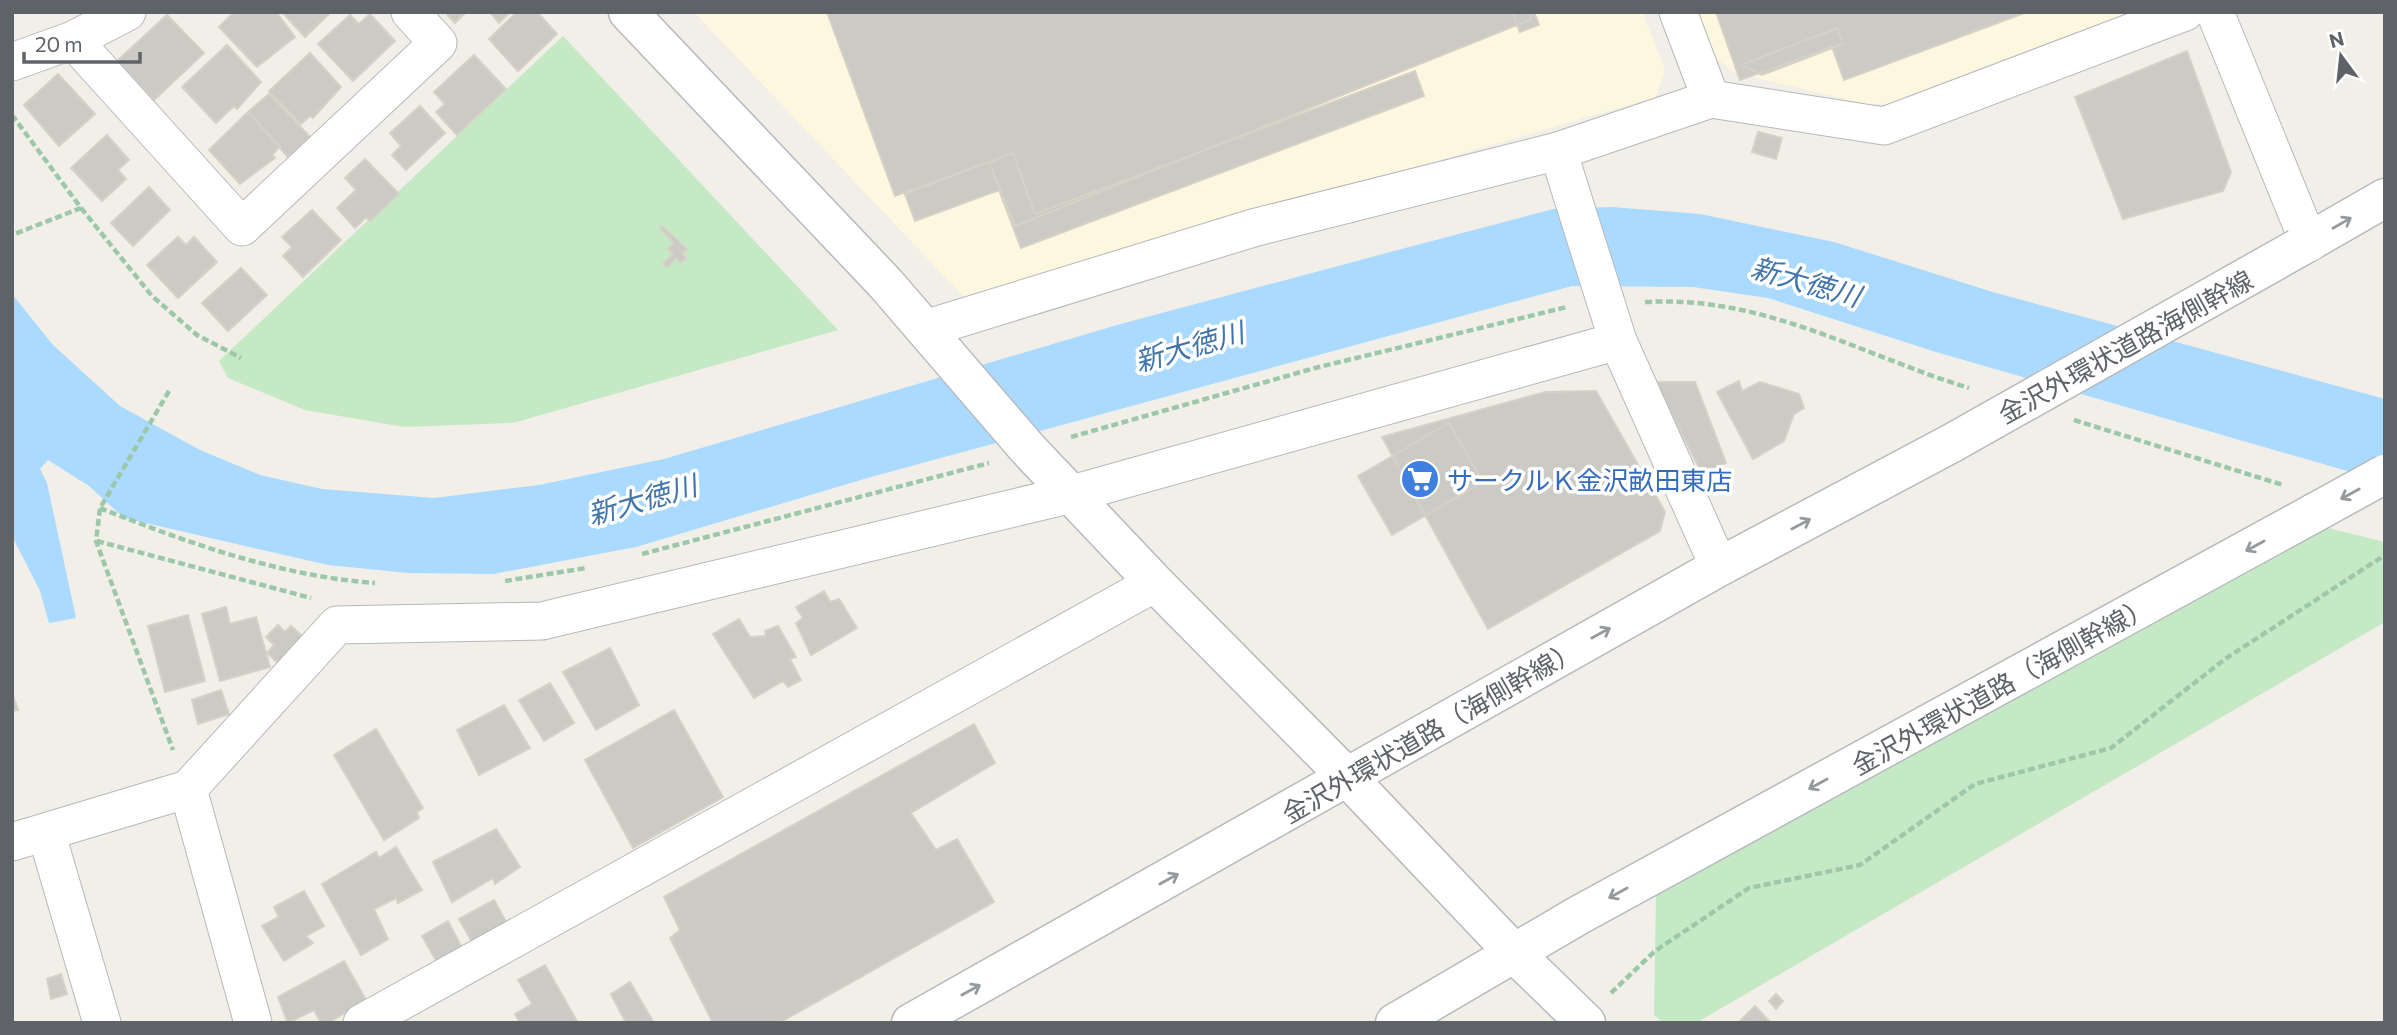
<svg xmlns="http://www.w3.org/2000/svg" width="2397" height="1035" font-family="Commissioner,'Noto Sans JP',sans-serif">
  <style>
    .commercial { fill: #fef7e0 }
    .green { fill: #c5e8c5 }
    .water { fill: #aadaff }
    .building { fill: #cccac5; stroke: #d6d1c6; stroke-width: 2 }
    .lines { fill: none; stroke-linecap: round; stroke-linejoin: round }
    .street-casing { stroke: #b5b8bc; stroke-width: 39 }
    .secondary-casing { stroke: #b6babf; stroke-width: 41 }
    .path { stroke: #9cc7a9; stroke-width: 4.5; stroke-dasharray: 7 3.5; stroke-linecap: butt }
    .street { stroke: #fff; stroke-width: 37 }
    .secondary { stroke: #fff; stroke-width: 38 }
    .secondary-bridge-casing { stroke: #b6babf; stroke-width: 41; stroke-linecap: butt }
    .secondary-bridge { stroke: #fff; stroke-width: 38 }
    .oneway { stroke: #979a9d }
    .labels { text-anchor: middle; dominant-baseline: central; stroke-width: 7; stroke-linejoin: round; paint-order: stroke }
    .street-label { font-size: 26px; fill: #5f6368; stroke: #fff }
    .shop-label { font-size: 26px; fill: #366cbe; stroke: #fff; text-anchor: start }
    .water-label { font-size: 28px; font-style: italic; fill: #4174aa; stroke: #fff }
  </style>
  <rect width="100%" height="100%" fill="#f1efe8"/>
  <!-- commercial -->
  <path class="commercial" d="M694 12H1642L1665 70 1656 97 965 298Z
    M1695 12H2131L1897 104H1866L1732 72 1712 54Z"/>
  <!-- green -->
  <path class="green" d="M563 36 838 330 513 423 404 427 305 410 228 378 219 361Z
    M2328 528 2385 542V622L1696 1023H1663L1654 1015 1656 896Z"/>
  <!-- water -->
  <path class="water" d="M1612 207 1700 214 1834 242 1996 293 2385 399V482L1936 352 1768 298 1693 287 1572 286 871 477 636 547 493 574 408 573 328 565 124 518 89 486 48 460 40 469 47 483 76 618 49 623 40 591 12 536V294L53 345 120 406 200 450 260 475 322 489 434 498 539 485 664 459 1117 325 1394 251 1553 209Z"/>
  <!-- building -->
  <path class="building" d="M234 12H276L295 37 257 67 219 27Z
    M282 12H331L305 37Z
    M445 12H466L455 23Z
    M490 12H510L499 23Z
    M517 12H537L557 34 518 71 489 39Z
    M827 12H1529L1532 19 1015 226 989 162 895 196Z
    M1512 12H1534L1539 25 1520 32Z
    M1716 12H2027L1844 80 1832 47 1740 80Z
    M370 14 395 41 353 81 318 44 350 15 359 24Z
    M167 15 204 53 154 100 117 61Z
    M1837 28 1843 44 1762 75 1741 65Z
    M227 45 261 82 237 109 234 106 216 123 182 87Z
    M2187 51 2231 172 2223 191 2123 219 2075 97Z
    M310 53 341 87 313 118 310 116 301 124 269 91Z
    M474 55 506 89 457 135 436 112 445 104 434 92Z
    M1415 71 1424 96 1021 248 999 190 915 221 905 194 1013 153 1035 214Z
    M58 74 95 114 59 146 24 105Z
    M269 94 310 137 288 157 248 112Z
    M420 106 445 133 406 170 392 155 401 146 390 133Z
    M248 112 280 146 272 155 275 158 240 184 209 150Z
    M1758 132 1782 138 1776 159 1752 152Z
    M107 135 129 160 118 170 126 179 102 201 71 168Z
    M365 159 399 194 370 221 366 217 355 228 337 208 356 190 345 178Z
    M149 187 170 210 133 246 111 223Z
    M312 210 341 240 303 277 283 256 292 247 282 237Z
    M662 226 687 249 682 254 686 258 681 263 676 258 667 267 663 264 673 254 668 249 674 243 660 228Z
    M178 237 186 245 194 237 217 262 178 298 147 265Z
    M241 268 267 295 228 331 202 303Z
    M1739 381 1742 391 1760 382 1799 394 1804 408 1794 414 1784 441 1753 459 1717 392Z
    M1656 382H1695L1726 463 1702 474Z
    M1596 391 1665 512 1660 531 1488 629 1382 437 1545 392Z
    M1449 423 1483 482 1392 535 1358 476Z
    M824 591 830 602 839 599 857 628 811 655 796 623 803 618 796 607Z
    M226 607 230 624 256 617 270 667 220 681 202 614Z
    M188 615 205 681 165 692 148 626Z
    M739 619 750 637 766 636 765 631 778 626 796 657 790 659 801 680 788 687 783 681 754 698 713 634Z
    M278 625 285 632 291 626 303 637 278 663 267 653 274 645 266 637Z
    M610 648 639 705 596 730 563 672Z
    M550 683 574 723 544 741 519 700Z
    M221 690 229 714 198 724 192 700Z
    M12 692 18 710 12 711Z
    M504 705 530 748 479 775 457 730Z
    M674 710 723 797 633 848 585 760Z
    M974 724 995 763 911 813 936 850 957 839 994 902 779 1023H713L670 938 680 930 664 897Z
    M376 729 423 808 417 812 419 818 384 840 334 755Z
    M496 829 520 867 495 884 493 878 452 902 433 862Z
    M396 847 422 890 398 903 396 898 374 909 388 939 361 955 322 884 376 852 379 858Z
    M304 891 324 926 306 936 313 943 284 961 262 926 279 917 274 907Z
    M494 900 509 927 475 947 459 919Z
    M448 921 463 950 438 964 422 936Z
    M344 961 366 1000 328 1023H321L314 1010 288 1023 278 997Z
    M545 965 578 1023H520L515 1014 532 1004 518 980Z
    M61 974 67 994 51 999 47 979Z
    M630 982 654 1023H626L611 994Z
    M1776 994 1783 1001 1776 1009 1769 1001Z
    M1755 1006 1771 1023H1738Z"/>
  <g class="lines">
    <defs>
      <path id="street" d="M127 12 73 40 242 227 438 43 410 12
        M1678 12 1711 99
        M2215 12 2309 243
        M12 62 73 40
        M1558 151 1618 341
        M925 329 1253 228 1558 151 1711 99 1884 126 2185 12
        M46 832 102 1023
        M12 842 188 789
        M253 1023 188 789 337 625 542 621 1072 494 1618 341 1719 567
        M362 1023 1155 583"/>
      <path id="secondary" d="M628 12 886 284 1028 449 1155 583 1347 777 1515 954 1586 1023
        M2298 248 2385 198
        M911 1023 1719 567 1952 443
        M1395 1023 1579 915 2314 513"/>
    </defs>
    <!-- street casing -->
    <use href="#street" class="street-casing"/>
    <!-- secondary casing -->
    <use href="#secondary" class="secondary-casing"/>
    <!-- path -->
    <path class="path" d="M12 115 81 208 12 235
      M81 208 152 296 197 335 241 358
      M1645 302C1764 295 1858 354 1969 388
      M169 391 100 508 96 541 173 750
      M2074 420 2283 485
      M1071 437 1315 368 1567 307
      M100 508C188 543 280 576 375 583
      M97 541 311 598
      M642 554 989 463
      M505 581 586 568
      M1611 993 1655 951 1749 888 1860 865 1975 784 2111 748 2225 659 2385 555"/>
    <!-- street -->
    <use href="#street" class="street"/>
    <!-- secondary -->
    <use href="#secondary" class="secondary"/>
    <defs>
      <path id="secondary-bridge" d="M1952 443 2298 248
        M2314 513 2385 474"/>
    </defs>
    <!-- secondary-bridge casing -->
    <use href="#secondary-bridge" class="secondary-bridge-casing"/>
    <!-- secondary-bridge -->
    <use href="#secondary-bridge" class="secondary-bridge"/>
  </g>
  <!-- one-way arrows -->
  <defs><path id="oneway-shaft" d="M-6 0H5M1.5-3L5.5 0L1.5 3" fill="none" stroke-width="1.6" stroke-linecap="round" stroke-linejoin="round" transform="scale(1.75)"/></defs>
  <g class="oneway">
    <use href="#oneway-shaft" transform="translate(2342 223) rotate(-30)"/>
    <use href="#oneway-shaft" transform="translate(2350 494) rotate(151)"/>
    <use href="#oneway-shaft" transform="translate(1801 524) rotate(-28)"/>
    <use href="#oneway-shaft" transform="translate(2255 546) rotate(151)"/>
    <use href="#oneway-shaft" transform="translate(1601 633) rotate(-29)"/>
    <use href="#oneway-shaft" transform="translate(1818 784) rotate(151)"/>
    <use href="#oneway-shaft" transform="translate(1169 879) rotate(-29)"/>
    <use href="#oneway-shaft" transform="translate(1618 893) rotate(151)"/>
    <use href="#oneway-shaft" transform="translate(971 990) rotate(-29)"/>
  </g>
  <!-- icons -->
  <defs>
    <symbol id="supermarket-disc" viewBox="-11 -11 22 22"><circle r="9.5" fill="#3f7fe0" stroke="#fff"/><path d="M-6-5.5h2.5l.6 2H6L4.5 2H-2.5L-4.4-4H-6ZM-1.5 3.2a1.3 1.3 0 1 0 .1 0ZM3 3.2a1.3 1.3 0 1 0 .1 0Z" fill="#fff"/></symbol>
  </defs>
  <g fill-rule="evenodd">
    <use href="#supermarket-disc" x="1398" y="457" width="44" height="44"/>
  </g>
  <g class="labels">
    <!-- street labels -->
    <g class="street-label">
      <text transform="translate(2125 346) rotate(-29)">金沢外環状道路海側幹線</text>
      <text transform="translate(2001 685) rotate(-29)">金沢外環状道路（海側幹線）</text>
      <text transform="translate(1430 731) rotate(-30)">金沢外環状道路（海側幹線）</text>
    </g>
    <!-- shop labels -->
    <g class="shop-label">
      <text x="1447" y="479">サークルＫ金沢畝田東店</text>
    </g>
    <!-- water labels -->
    <g class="water-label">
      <text transform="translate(1806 281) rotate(16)">新大徳川</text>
      <text transform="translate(1189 346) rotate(-16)">新大徳川</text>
      <text transform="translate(642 499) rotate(-16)">新大徳川</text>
    </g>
  </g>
  <!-- border -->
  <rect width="2397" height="1035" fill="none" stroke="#5f6368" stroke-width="28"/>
  <!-- north arrow -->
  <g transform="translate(2341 56) rotate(345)" stroke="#ffffff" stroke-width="5" paint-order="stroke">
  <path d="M0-5L12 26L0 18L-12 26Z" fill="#5f6368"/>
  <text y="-10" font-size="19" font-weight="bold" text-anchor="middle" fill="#5f6368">N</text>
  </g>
  <!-- scale -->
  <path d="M24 52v10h116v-10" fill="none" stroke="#5f6368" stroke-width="3.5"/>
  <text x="35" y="52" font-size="21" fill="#5f6368" stroke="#ffffff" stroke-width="5" paint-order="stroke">20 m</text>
</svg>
